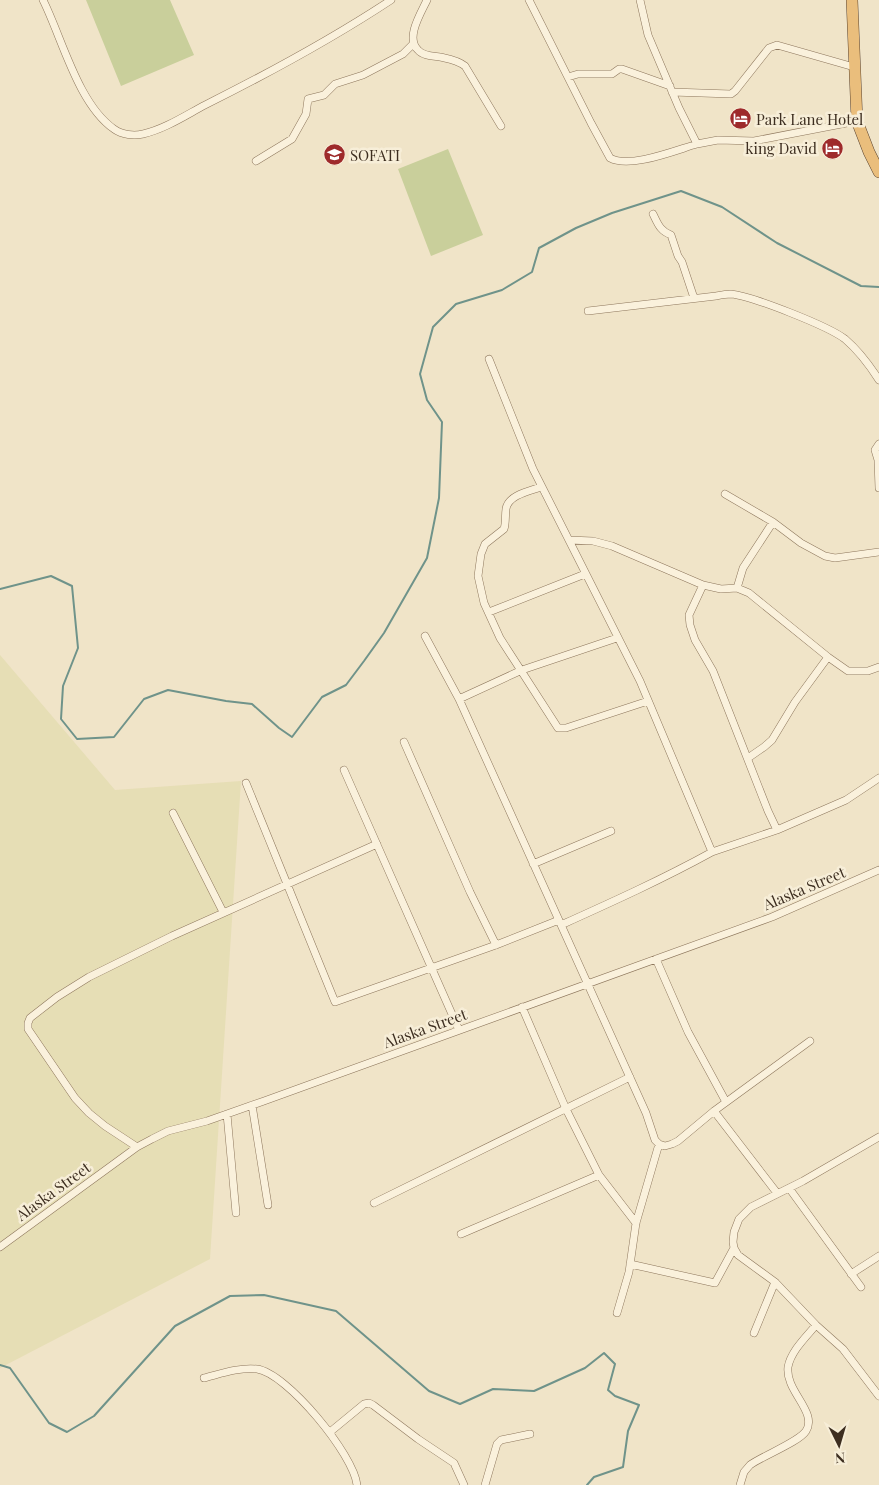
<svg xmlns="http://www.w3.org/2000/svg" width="879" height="1485" font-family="'Playfair Display',serif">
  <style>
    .farmland { fill: #e6deb5 }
    .green { fill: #c9cf9b }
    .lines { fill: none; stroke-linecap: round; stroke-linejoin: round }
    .stream { stroke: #6f938a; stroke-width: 2 }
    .minor-casing { stroke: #8d765c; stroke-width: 8 }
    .trunk-casing { stroke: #5b4430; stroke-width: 12 }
    .minor { stroke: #faf1dc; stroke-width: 7 }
    .trunk { stroke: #eabe7c; stroke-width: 11 }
    .labels { text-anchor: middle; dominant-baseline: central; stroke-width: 5; stroke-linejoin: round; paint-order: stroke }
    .poi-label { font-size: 15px; fill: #3d2e20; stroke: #f7eed8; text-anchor: start }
    .street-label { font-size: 15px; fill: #3d2e20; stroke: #f7eed8 }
  </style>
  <rect width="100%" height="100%" fill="#f0e4c8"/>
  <!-- farmland -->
  <path class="farmland" d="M0 655 115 790 241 781 210 1259 0 1368Z"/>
  <!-- green -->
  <path class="green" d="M86 0H170L194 55 121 86Z
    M448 149 483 235 431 256 398 169Z"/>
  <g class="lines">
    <!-- stream -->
    <path class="stream" d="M0 589 51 576 72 586 78 648 63 686 61 719 77 739 114 737 144 699 168 690 226 701 252 704 279 728 292 737 322 697 346 685 364 661 384 633 427 558 439 498 442 422 427 400 420 374 433 327 456 304 502 290 532 272 539 248 576 228 612 213 681 191 722 207 777 243 861 286 879 287
      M0 1365 10 1368 49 1423 67 1432 94 1416 175 1326 230 1296 264 1295 336 1311 429 1391 460 1404 493 1389 534 1391 585 1368 604 1353 615 1364 608 1390 615 1396 639 1405 628 1431 623 1467 594 1477 587 1485"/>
    <defs>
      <path id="minor" d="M43 0C62 38 78 104 114 129 122 135 134 136 143 134 165 129 186 115 205 105 269 73 332 39 391 0
        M427 0C421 13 405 38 418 50 423 56 433 56 440 57 449 59 457 60 465 66L501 126
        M529 0 591 123 610 158C630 169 676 150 697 144
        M640 0 648 35 679 108 697 144 718 140 754 141 857 121
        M568 77 578 74H612L619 69H622L670 86
        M672 92 731 94 735 91 769 48 777 45 854 67
        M256 161 292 139 306 114 308 99 324 95 335 84 363 75 403 54 413 44
        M653 214C658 224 660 231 671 235L678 256 682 262 694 298
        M588 311 716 296C721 295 726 294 731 294 752 296 828 326 845 339 858 350 870 366 879 380
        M489 359 533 469 640 681 712 852C663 879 612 902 561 925
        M879 444 875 450 878 460 879 488
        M541 487C530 491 508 495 506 509 505 516 506 523 504 529L485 544 481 554 478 576 484 603 500 638 558 728H566L648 701
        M725 494 773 522 801 543 825 556 835 558 879 552
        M569 540 593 541 612 546 703 585 721 589 737 588 749 593 828 657 848 671H868L879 667
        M703 585 689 615 690 625 695 640 713 671 768 811 777 830 846 800 879 778
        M737 588 743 568 773 522
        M489 612 585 574
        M425 636 459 699 646 1113 655 1140 659 1144 665 1146 672 1144 678 1141 714 1111 810 1041
        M459 699 522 670 617 638
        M404 742 470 892 496 945
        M748 758 764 747 772 740 795 702 828 657
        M344 770 459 1030
        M246 783 335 1002 496 945 559 920
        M173 813 223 912
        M712 852 777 830
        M533 864 611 831
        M656 959 688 1032 726 1102
        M522 1007 566 1109 599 1175 636 1223
        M252 1105 268 1205
        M714 1111 777 1193
        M227 1114 236 1213
        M879 1137 803 1181 751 1207 739 1219 734 1232 733 1242 734 1248 738 1255 775 1282 816 1325 843 1349 879 1396
        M137 1147 105 1126 89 1113 75 1098 28 1029V1023L30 1018 57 997 89 977 172 936 377 844
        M789 1188 861 1287
        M374 1203 630 1077
        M461 1234 599 1175
        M0 1247 137 1147 152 1139 168 1131 207 1121 264 1101 772 917 879 870
        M630 1264 715 1283 734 1248
        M851 1274 879 1256
        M617 1313 629 1272 636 1223 659 1144
        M754 1333 775 1282
        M204 1378C220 1374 239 1367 257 1369 287 1373 354 1455 357 1485
        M330 1432 364 1404 369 1403 373 1405 418 1439 454 1463 464 1485
        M485 1485 497 1444 501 1440 530 1434
        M740 1485 744 1472 750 1465C762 1456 799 1442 806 1431 818 1412 785 1391 788 1367 791 1351 806 1337 816 1325"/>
      <path id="trunk" d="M852 0 857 121 869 152 879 172"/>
    </defs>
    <!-- minor casing -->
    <use href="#minor" class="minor-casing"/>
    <!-- trunk casing -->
    <use href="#trunk" class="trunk-casing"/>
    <!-- minor -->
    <use href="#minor" class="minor"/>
    <!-- trunk -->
    <use href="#trunk" class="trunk"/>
  </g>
  <!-- icons -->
  <defs>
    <symbol id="hotel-disc" viewBox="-11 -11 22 22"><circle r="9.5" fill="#9e2a2b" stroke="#f7eed8"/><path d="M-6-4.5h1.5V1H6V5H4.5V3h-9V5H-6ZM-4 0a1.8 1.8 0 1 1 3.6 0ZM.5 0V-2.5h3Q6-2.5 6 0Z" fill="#fff"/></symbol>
    <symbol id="university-disc" viewBox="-11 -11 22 22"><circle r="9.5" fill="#9e2a2b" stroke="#f7eed8"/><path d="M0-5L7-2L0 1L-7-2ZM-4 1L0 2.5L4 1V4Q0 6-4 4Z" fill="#fff"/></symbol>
  </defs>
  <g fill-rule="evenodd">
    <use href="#hotel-disc" x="728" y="106" width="25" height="25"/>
    <use href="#hotel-disc" x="820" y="136" width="25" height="25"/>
    <use href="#university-disc" x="322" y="142" width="25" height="25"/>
  </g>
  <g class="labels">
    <!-- poi labels -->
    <g class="poi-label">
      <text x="756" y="119">Park Lane Hotel</text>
      <text x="817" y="148" text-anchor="end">king David</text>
      <text x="350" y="155">SOFATI</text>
    </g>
    <!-- street labels -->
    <g class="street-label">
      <text transform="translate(804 888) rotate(-23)">Alaska Street</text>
      <text transform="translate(425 1028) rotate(-20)">Alaska Street</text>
      <text transform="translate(53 1191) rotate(-36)">Alaska Street</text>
    </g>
  </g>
  <!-- north arrow -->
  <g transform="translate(839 1445) rotate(175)" stroke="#f7eed8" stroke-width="4" paint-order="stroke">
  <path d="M0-4L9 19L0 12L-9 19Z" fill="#3d2e20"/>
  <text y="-8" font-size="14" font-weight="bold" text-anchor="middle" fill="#3d2e20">N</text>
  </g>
</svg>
